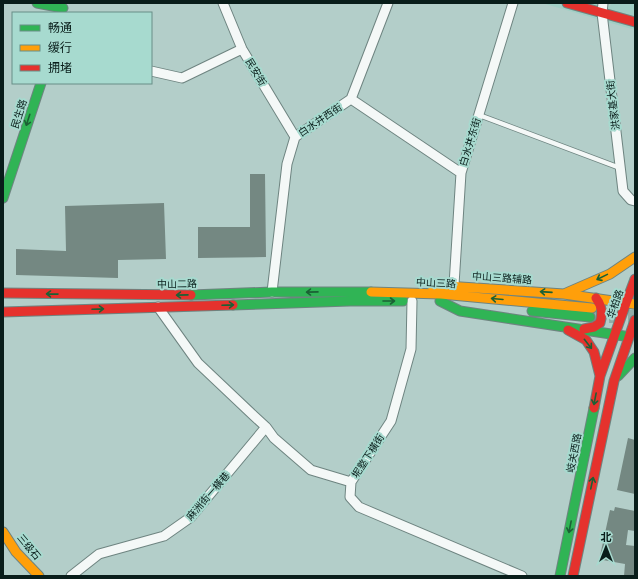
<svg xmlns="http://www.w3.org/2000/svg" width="638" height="579" font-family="'Asap Condensed','Noto Sans SC',sans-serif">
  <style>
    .built { fill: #a1cfc5 }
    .building { fill: #748882 }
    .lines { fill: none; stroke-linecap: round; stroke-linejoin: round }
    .secondary-tunnel { stroke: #91aba6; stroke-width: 13; stroke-dasharray: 13 6; stroke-linecap: butt }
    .lane-casing { stroke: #6e8480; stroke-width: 6 }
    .street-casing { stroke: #6e8480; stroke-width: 11 }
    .fast-casing { stroke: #6e8480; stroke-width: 11 }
    .slow-casing { stroke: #6e8480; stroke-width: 11 }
    .jam-casing { stroke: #6e8480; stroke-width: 11 }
    .lane { stroke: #f4f8f7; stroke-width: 4.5 }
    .street { stroke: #f4f8f7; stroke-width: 9 }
    .fast { stroke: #30b455; stroke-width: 9 }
    .slow { stroke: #ff9f0a; stroke-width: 9 }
    .jam { stroke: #e5322d; stroke-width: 9 }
    .oneway { stroke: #1b6135 }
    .labels { text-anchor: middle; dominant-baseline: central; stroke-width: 4; stroke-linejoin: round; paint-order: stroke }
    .street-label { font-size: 10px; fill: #091d1a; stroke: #a7dacf }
  </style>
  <rect width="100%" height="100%" fill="#b3cec9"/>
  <!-- built -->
  <path class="built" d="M542 3H599L610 6 611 3H635V30Z"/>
  <!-- building -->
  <path class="building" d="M250 174H265L266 257 198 258V227H250Z
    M164 203 166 259 118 260V278L16 275V249L66 251 65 206Z
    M628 438 635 440V494L617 490Z
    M615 507 635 511V531L628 530 626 545 635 546V576H624L625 564 603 560 604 557 600 556 610 510 614 511Z"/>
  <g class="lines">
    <!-- secondary-tunnel -->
    <path class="secondary-tunnel" d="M590 317 635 316"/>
    <defs>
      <path id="lane" d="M479 115 620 168"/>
      <path id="street" d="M223 3 242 49 295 137
        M603 3 602 13 623 191 631 200 635 201
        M151 71 182 78 242 49
        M351 99 461 173
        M454 285 461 173 513 3
        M272 292 287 164 295 137 351 99 388 3
        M412 301 411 349 391 421 351 482 350 497 359 507 522 576
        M158 307 198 363 254 416 266 427 274 438 311 470 351 482
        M71 576 99 554 164 536 191 517 266 427"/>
      <path id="fast" d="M37 3 63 8
        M3 198 41 83
        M191 295 272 292H371
        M440 301 460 311 624 336
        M233 305 350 301H403
        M532 311 590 317
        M618 376 635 358
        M560 576 594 408"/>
      <path id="slow" d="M431 285 564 294 634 304
        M371 292 441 294 592 308
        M564 294 610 274 635 257
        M3 532 16 552 39 576"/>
      <path id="jam" d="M567 3 635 22
        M3 293 191 295
        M626 303 635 279
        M3 312 233 305
        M584 329 594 327 600 323C603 313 602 306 596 298
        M568 330 586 340 594 352 600 376
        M594 408 600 376 626 303
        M573 576 614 381 635 320"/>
    </defs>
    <!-- lane casing -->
    <use href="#lane" class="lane-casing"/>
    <!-- street casing -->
    <use href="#street" class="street-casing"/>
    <!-- fast casing -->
    <use href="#fast" class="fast-casing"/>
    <!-- slow casing -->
    <use href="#slow" class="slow-casing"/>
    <!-- jam casing -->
    <use href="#jam" class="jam-casing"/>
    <!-- lane -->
    <use href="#lane" class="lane"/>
    <!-- street -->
    <use href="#street" class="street"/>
    <!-- fast -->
    <use href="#fast" class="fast"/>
    <!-- slow -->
    <use href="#slow" class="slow"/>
    <!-- jam -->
    <use href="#jam" class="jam"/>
  </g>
  <!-- one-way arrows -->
  <defs><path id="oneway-shaft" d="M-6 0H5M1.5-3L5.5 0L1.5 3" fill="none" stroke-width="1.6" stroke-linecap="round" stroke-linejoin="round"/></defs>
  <g class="oneway">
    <use href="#oneway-shaft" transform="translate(28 120) rotate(108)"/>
    <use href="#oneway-shaft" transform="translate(602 277) rotate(154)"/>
    <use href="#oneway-shaft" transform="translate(312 292) rotate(179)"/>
    <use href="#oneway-shaft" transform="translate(546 292) rotate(-176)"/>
    <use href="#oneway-shaft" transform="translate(52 294) rotate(-179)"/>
    <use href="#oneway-shaft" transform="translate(182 295) rotate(179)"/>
    <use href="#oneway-shaft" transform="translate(497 299) rotate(-175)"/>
    <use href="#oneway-shaft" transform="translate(389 301)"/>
    <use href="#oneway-shaft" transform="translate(228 305) rotate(-2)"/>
    <use href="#oneway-shaft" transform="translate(98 309) rotate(-2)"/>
    <use href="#oneway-shaft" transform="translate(588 344) rotate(52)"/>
    <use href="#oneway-shaft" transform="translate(595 399) rotate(101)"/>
    <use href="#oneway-shaft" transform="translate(592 483) rotate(-78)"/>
    <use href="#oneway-shaft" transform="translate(570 527) rotate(101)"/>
  </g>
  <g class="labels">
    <!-- street labels -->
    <g class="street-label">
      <text transform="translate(256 72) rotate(59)">民安街</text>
      <text transform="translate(613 105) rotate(-97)">洪家基大街</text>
      <text transform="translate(19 114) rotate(-72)">民生路</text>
      <text transform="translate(320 120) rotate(-34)">白水井西街</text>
      <text transform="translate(470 142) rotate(-73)">白水井东街</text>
      <text transform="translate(502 278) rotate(4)">中山三路辅路</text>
      <text transform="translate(436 283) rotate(3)">中山三路</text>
      <text transform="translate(177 284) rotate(-1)">中山二路</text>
      <text transform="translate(615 304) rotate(-71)">华柏路</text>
      <text transform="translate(574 453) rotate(-79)">岐关西路</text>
      <text transform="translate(368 456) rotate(-57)">坭墪下橫街</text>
      <text transform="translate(208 496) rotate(-49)">麻洲街一橫巷</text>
      <text transform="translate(29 547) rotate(50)">三级石</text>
    </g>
  </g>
  <!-- border -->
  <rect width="638" height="579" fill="none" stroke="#091d1a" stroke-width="8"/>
  <!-- legend -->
  <rect x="12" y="12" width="140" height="72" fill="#a7dacf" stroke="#688e87"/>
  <rect x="20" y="25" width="20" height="6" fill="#30b455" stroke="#688e87"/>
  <text x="48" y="32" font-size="12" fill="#091d1a">畅通</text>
  <rect x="20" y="45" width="20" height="6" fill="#ff9f0a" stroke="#688e87"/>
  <text x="48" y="52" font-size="12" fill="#091d1a">缓行</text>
  <rect x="20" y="65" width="20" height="6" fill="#e5322d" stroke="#688e87"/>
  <text x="48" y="72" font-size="12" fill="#091d1a">拥堵</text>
  <!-- north arrow -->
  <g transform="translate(606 547)" stroke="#a7dacf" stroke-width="3" paint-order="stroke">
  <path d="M0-3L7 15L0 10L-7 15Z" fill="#091d1a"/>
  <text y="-6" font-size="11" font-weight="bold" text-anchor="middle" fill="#091d1a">北</text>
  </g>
</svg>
